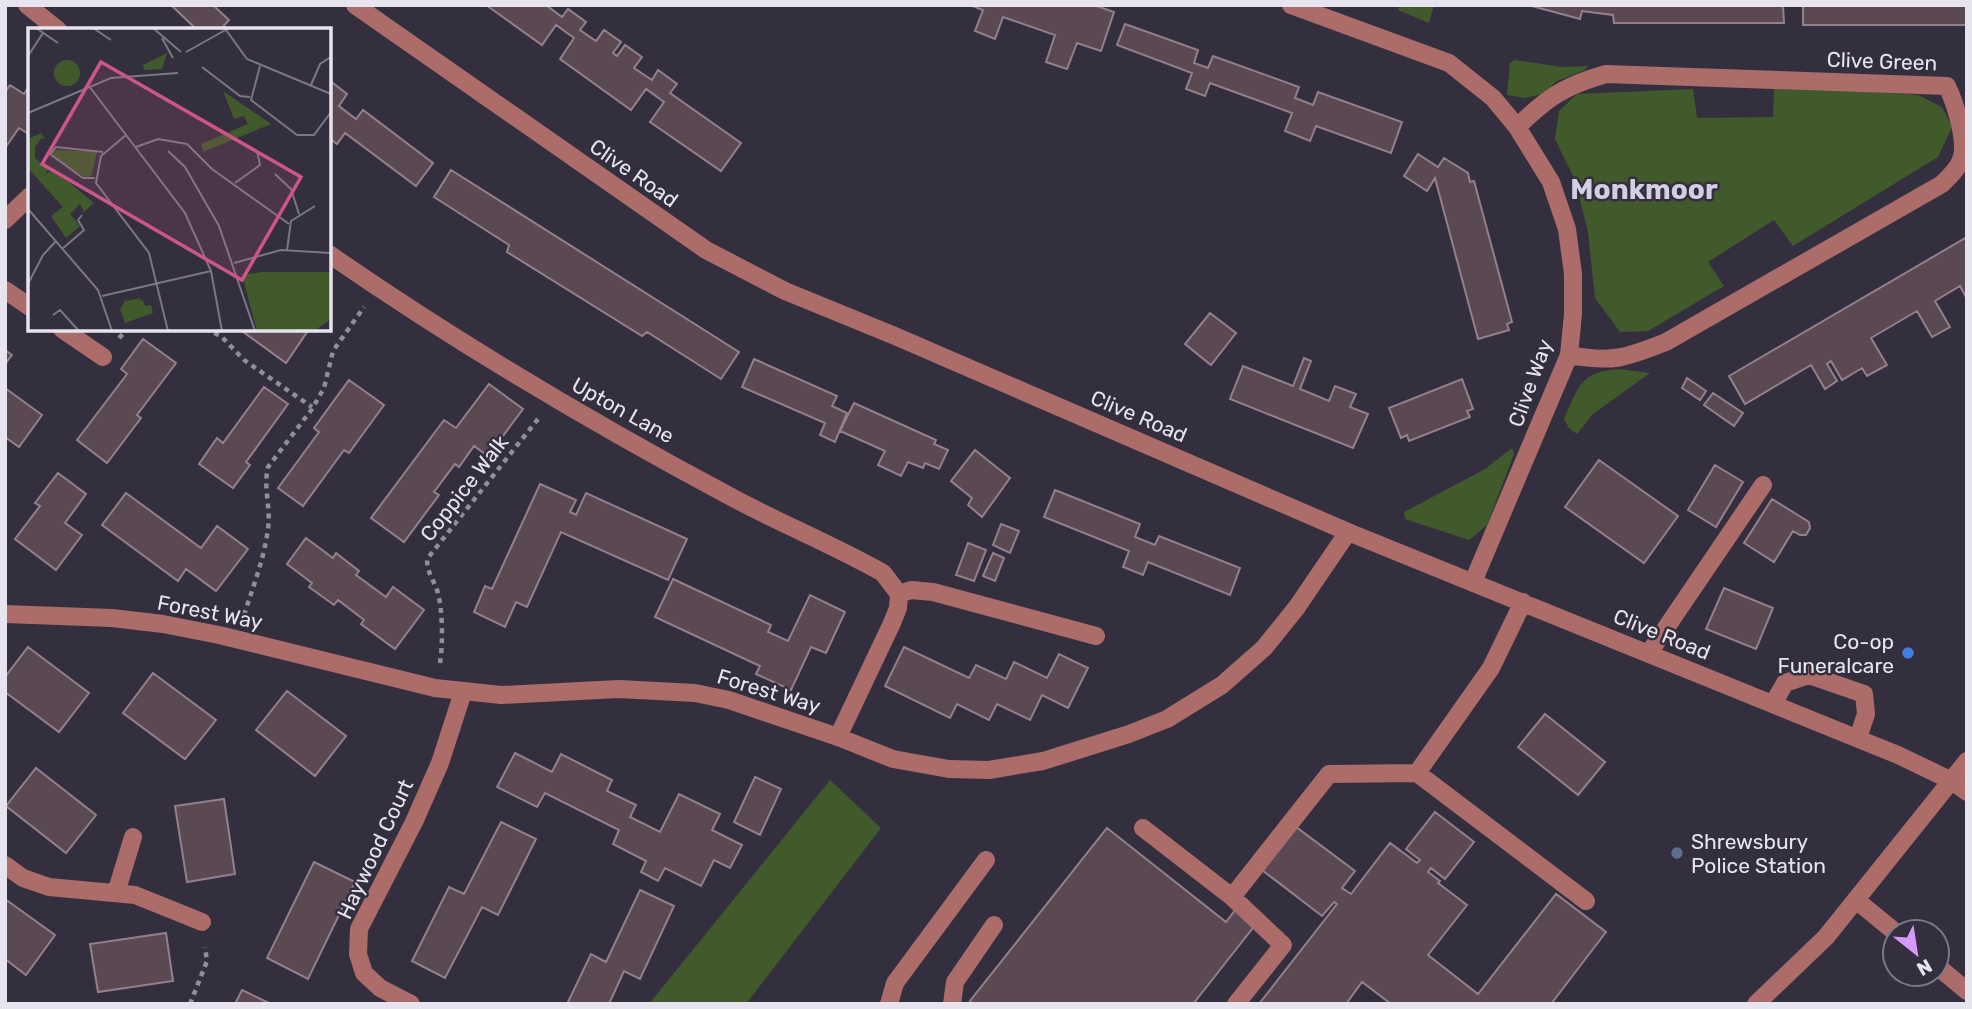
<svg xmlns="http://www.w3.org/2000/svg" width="1972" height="1009" font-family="Rubik,sans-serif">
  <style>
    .green { fill: #415a2b }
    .building { fill: #5a4853; stroke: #93808c; stroke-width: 2 }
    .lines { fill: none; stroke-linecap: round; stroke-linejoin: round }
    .path { stroke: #928f9c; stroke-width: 4.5; stroke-dasharray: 5 5; stroke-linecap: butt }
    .minor { stroke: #ab6c6a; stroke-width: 18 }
    .shop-dot { fill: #3f7fe0; stroke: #342f3f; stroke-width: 2.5 }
    .service-dot { fill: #5c6f8a; stroke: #342f3f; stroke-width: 2.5 }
    .labels { text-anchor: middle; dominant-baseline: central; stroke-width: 5; stroke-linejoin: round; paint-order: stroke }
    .street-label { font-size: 21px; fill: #e7e4ef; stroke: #342f3f }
    .poi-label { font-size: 21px; fill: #e7e4ef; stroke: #342f3f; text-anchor: end }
    .district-label { font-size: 28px; font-weight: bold; fill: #d4cee3; stroke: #342f3f }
    .inset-road { fill: none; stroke: #7c7785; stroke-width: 2 }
    .view { fill: #cd5587; fill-opacity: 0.15; stroke: #cd5587; stroke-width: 3.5 }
    .inset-edge { fill: none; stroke: #e7e4ef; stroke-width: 3.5 }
  </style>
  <rect width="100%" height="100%" fill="#342f3f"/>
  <!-- green -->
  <path class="green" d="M1400 5H1434L1429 23 1398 10Z
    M1515 60 1562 67 1589 66 1583 71 1557 81 1542 94 1525 98 1507 95 1510 63Z
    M1788 86 1918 95 1942 107 1952 127 1938 157 1793 246 1774 220 1708 262 1724 286 1648 331 1620 332 1595 298 1588 232 1575 180 1555 139 1559 111 1577 94 1693 89 1697 118 1773 117 1774 88Z
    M1619 369 1650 373 1593 414 1577 434 1569 428 1564 419C1579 386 1580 372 1619 369Z
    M1512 448 1514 454 1487 525 1469 540 1405 519 1404 512 1485 469Z
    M830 780 881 828 746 1004H649Z"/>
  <!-- building -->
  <path class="building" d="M171 5H213L229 20 220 30H197Z
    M486 5H546L562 17 568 9 586 22 580 30 596 41 604 30 621 42 613 53 617 56 625 45 642 57 634 68 652 80 658 70 677 84 670 93 741 143 721 171 650 122 664 102 646 89 631 110 560 59 574 38 556 25 542 45Z
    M970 5H1094L1114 12 1101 51 1077 43 1067 69 1046 62 1055 35 1003 17 995 39 975 31 983 10Z
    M1528 5H1783L1784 23H1614L1613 15 1582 11 1580 19Z
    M1803 5H1967V25H1803Z
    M1125 24 1198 50 1194 63 1208 68 1213 56 1299 87 1295 98 1313 105 1318 92 1402 122 1391 153 1316 126 1310 141 1285 131 1292 113 1210 83 1205 96 1186 89 1192 73 1117 45Z
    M329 80 347 94 339 106 356 119 363 110 433 163 416 186 345 133 337 144 329 138Z
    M10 85 24 94 30 85V130L27 133 19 128 5 148V92Z
    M1418 154 1438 167 1444 158 1468 173 1470 182 1474 181 1512 322 1507 324 1509 330 1478 339 1435 178 1427 191 1404 176Z
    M451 170 739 352 721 379 647 332 642 336 507 252 509 245 434 197Z
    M1967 237V299L1960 286 1935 301 1950 327 1932 337 1917 311 1871 338 1887 365 1867 376 1862 368 1842 380 1831 361 1827 364 1837 381 1825 389 1811 365 1745 404 1729 376Z
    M1210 313 1236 333 1211 365 1185 344Z
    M239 329H304L307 332 286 363Z
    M143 339 176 363 137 415 141 418 107 463 77 440 127 374 121 369Z
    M5 350 12 355 5 364Z
    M1304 358 1311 361 1300 389 1329 401 1335 386 1356 394 1350 407 1368 414 1353 448 1230 399 1243 366 1293 386Z
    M754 359 837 396 832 406 847 413 835 442 820 435 825 423 742 387Z
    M1687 378 1706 391 1700 400 1682 388Z
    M1462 379 1473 409 1467 411 1470 417 1409 441 1407 435 1401 438 1389 408Z
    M349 380 384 405 349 453 344 450 303 506 278 488 319 432 314 428Z
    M489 384 523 409 488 456 474 446 459 467 455 464 434 492 439 495 404 542 371 518 444 420 456 428Z
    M264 387 288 404 246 462 250 465 233 488 199 464 217 438 223 443Z
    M5 388 42 415 19 447 5 437Z
    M1713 393 1743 413 1734 426 1704 405Z
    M854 403 936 440 934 444 948 450 939 469 925 463 923 468 908 462 901 476 878 465 885 451 840 431Z
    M975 450 1010 478 982 517 968 505 972 498 951 481Z
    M1599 460 1678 516 1644 563 1565 507Z
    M1715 465 1743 482 1716 527 1688 510Z
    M58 473 86 494 65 523 82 535 56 570 15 539 40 506 35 503Z
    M540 484 576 500 570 512 576 515 586 493 687 539 668 580 561 532 527 607 516 602 505 627 474 612 485 586 492 589Z
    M1055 490 1140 524 1135 537 1155 545 1159 536 1240 568 1230 595 1148 562 1143 575 1123 567 1129 551 1044 517Z
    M126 493 201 548 217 526 248 549 216 591 186 569 178 581 102 525Z
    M1772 499 1809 522 1810 528 1806 535H1800L1793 531 1774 562 1744 543Z
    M1001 524 1019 531 1010 553 993 545Z
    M306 538 333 558 336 553 359 571 356 575 386 597 393 587 424 610 395 649 361 624 364 620 338 600 334 605 309 587 312 583 287 564Z
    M968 543 986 550 974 581 956 575Z
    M993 553 1004 558 995 581 983 576Z
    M673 579 771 625 768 632 788 641 810 595 845 612 826 653 811 647 791 690 756 674 760 666 655 617Z
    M1724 588 1773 608 1756 649 1706 629Z
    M28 647 89 693 59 732 5 692V677Z
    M904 647 969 678 976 665 1006 679 1014 662 1047 678 1059 654 1088 668 1068 708 1042 695 1030 720 997 704 989 720 957 704 950 718 885 686Z
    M153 673 216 720 185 759 123 713Z
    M287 691 346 736 315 776 256 730Z
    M1545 714 1605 762 1578 795 1518 747Z
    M515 753 552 772 561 754 612 780 607 791 636 805 630 817 660 832 679 794 720 814 712 830 742 845 730 868 714 860 701 886 665 868 658 881 641 872 646 861 613 844 619 830 545 793 537 807 497 787Z
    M36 768 96 815 66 853 6 806Z
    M755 777 781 789 760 835 734 822Z
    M224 799 235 874 187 882 175 806Z
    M1435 812 1474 842 1445 879 1431 868 1428 872 1440 881 1438 883 1467 905 1428 955 1478 994 1556 894 1606 932 1551 1004H1391L1362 982 1346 1004H1259L1337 904 1334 902 1322 916 1262 870 1296 827 1355 871 1342 888 1351 894 1390 843 1417 863 1420 860 1406 849Z
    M501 822 536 839 498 915 482 907 445 978 412 961 449 887 464 894Z
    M1107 828 1226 922 1236 909 1256 924 1193 1004H973L970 1001Z
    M314 862 355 882 308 979 267 958Z
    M640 890 674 906 640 979 624 971 609 1004H567L591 954 606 962Z
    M5 899 55 935 26 975 5 959Z
    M166 933 173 981 98 992 90 944Z
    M242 990 271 1004H235Z"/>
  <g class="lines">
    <!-- path -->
    <path class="path" d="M205 329 221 336 244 360 312 407
      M119 338 128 329
      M244 615C253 587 264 559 268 529 271 508 263 487 268 467L312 409 324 388 333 351 364 307
      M440 663C443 644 443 608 437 590 433 579 427 572 427 559L538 419
      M190 1004 207 961 205 947"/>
    <!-- minor -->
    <path class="minor" d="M27 5 58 30
      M355 5 706 250 785 291 895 336 1348 532 1898 755 1952 781 1967 792
      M1291 5 1449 63 1493 98 1517 127 1551 182 1567 229 1573 274V314L1569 355 1473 582
      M1517 127C1548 97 1564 86 1606 74L1947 86C1955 103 1969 144 1960 162 1957 170 1948 178 1942 184L1666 342C1626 358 1612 363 1569 355
      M5 220 30 196
      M329 254C459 344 596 425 735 499 784 525 835 546 883 573L899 594 911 590 933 592 1096 636
      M5 290 30 307
      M62 329 103 357
      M1523 602 1491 668 1417 773 1586 901
      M5 614 112 618 163 624 219 635 435 688 501 695 619 689 695 693 729 700 838 737 893 759 949 769 989 770 1043 761 1129 734 1167 719 1222 685 1264 648 1297 607 1348 532
      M1649 653 1763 485
      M1773 704 1785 683 1809 675 1864 694 1866 714 1858 738
      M838 737 892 623 898 608 899 594
      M1143 828 1232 897 1283 945 1236 1004
      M5 865 23 878 49 887 135 895 202 922
      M116 893 133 837
      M1232 897 1329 774 1417 773
      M1856 900 1895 932
      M1937 966 1967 991
      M411 1004 380 988 364 973 358 954 359 929 414 822 440 763 463 692
      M889 1004 895 983 986 860
      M952 1004 955 982 994 925
      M1756 1004 1826 937 1967 761"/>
  </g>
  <!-- markers -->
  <circle class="shop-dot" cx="1908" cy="653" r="7"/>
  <circle class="service-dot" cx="1677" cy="853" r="7"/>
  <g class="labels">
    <!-- street labels -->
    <g class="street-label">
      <text transform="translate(1882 61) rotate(2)">Clive Green</text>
      <text transform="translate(634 173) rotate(35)">Clive Road</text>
      <text transform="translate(1530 383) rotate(-70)">Clive Way</text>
      <text transform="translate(623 410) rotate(29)">Upton Lane</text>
      <text transform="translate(1139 416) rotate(23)">Clive Road</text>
      <text transform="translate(464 488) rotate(-52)">Coppice Walk</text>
      <text transform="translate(210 612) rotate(11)">Forest Way</text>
      <text transform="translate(1662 634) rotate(22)">Clive Road</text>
      <text transform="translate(769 691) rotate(17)">Forest Way</text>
      <text transform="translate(375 849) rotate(-65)">Haywood Court</text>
    </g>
    <!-- poi labels -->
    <g class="poi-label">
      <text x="1894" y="641">Co-op<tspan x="1894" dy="24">Funeralcare</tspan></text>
      <text x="1691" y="841" text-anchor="start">Shrewsbury<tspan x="1691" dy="24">Police Station</tspan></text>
    </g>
    <!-- district labels -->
    <g class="district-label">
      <text x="1644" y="189">Monkmoor</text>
    </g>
  </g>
  <!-- overview -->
  <g transform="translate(28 28)">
    <rect width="303" height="303" fill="#342f3f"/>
    <path d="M139 25 134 41 116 42 115 37ZM26 45a13 13 0 1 1 26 0a13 13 0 1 1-26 0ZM195 63 243 96 175 124 173 116 220 96 216 88 206 91ZM13 105 17 111 13 110 7 119V130L20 142 17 147 22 143 40 153 66 175 56 184 52 176 42 186 52 198 38 210 23 188 35 179 0 140V111ZM26 122 69 123 64 147 59 150 39 139 23 125ZM235 244H303V291L286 303H229L214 247ZM113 270 111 274 114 271 117 278 123 277 125 285 97 295 92 281 97 273Z" fill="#415a2b"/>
    <path class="inset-road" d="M8 0 30 15M65 0 83 12M125 0 153 24M198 2 219 31 303 66M134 10 145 30M158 24 201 0M0 28 15 5M232 38 223 72 269 107H286L303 84M174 39 212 68 222 69M283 57 292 36 303 29M61 58 157 185 183 243 194 303M0 85 83 50 150 45M98 107 73 128 68 155 121 225 140 303M108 119 130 111 159 116 184 141 261 196M140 123 157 139 191 198 227 303M247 146 263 161 271 186M67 150H55L22 126 28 119 75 124M207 155 232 137 229 123M0 181 70 262 84 303M34 221 56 202 50 192 54 187M259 222 263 193 287 178M206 235 253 222 303 225M0 256 15 227 28 213M74 268 183 243M25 287 32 282 51 303"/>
    <path class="view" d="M73 34 273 149 214 252 14 136Z"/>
    <rect width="303" height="303" class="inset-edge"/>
  </g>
  <!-- border -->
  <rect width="1972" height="1009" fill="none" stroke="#e7e4ef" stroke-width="14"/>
  <!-- north arrow -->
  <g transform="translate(1916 953) rotate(150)"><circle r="33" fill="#342f3f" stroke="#7c7785" stroke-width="2"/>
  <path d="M0-5L12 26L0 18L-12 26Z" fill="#d69bfa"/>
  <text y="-10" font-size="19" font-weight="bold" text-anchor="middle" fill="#e7e4ef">N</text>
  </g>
</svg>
